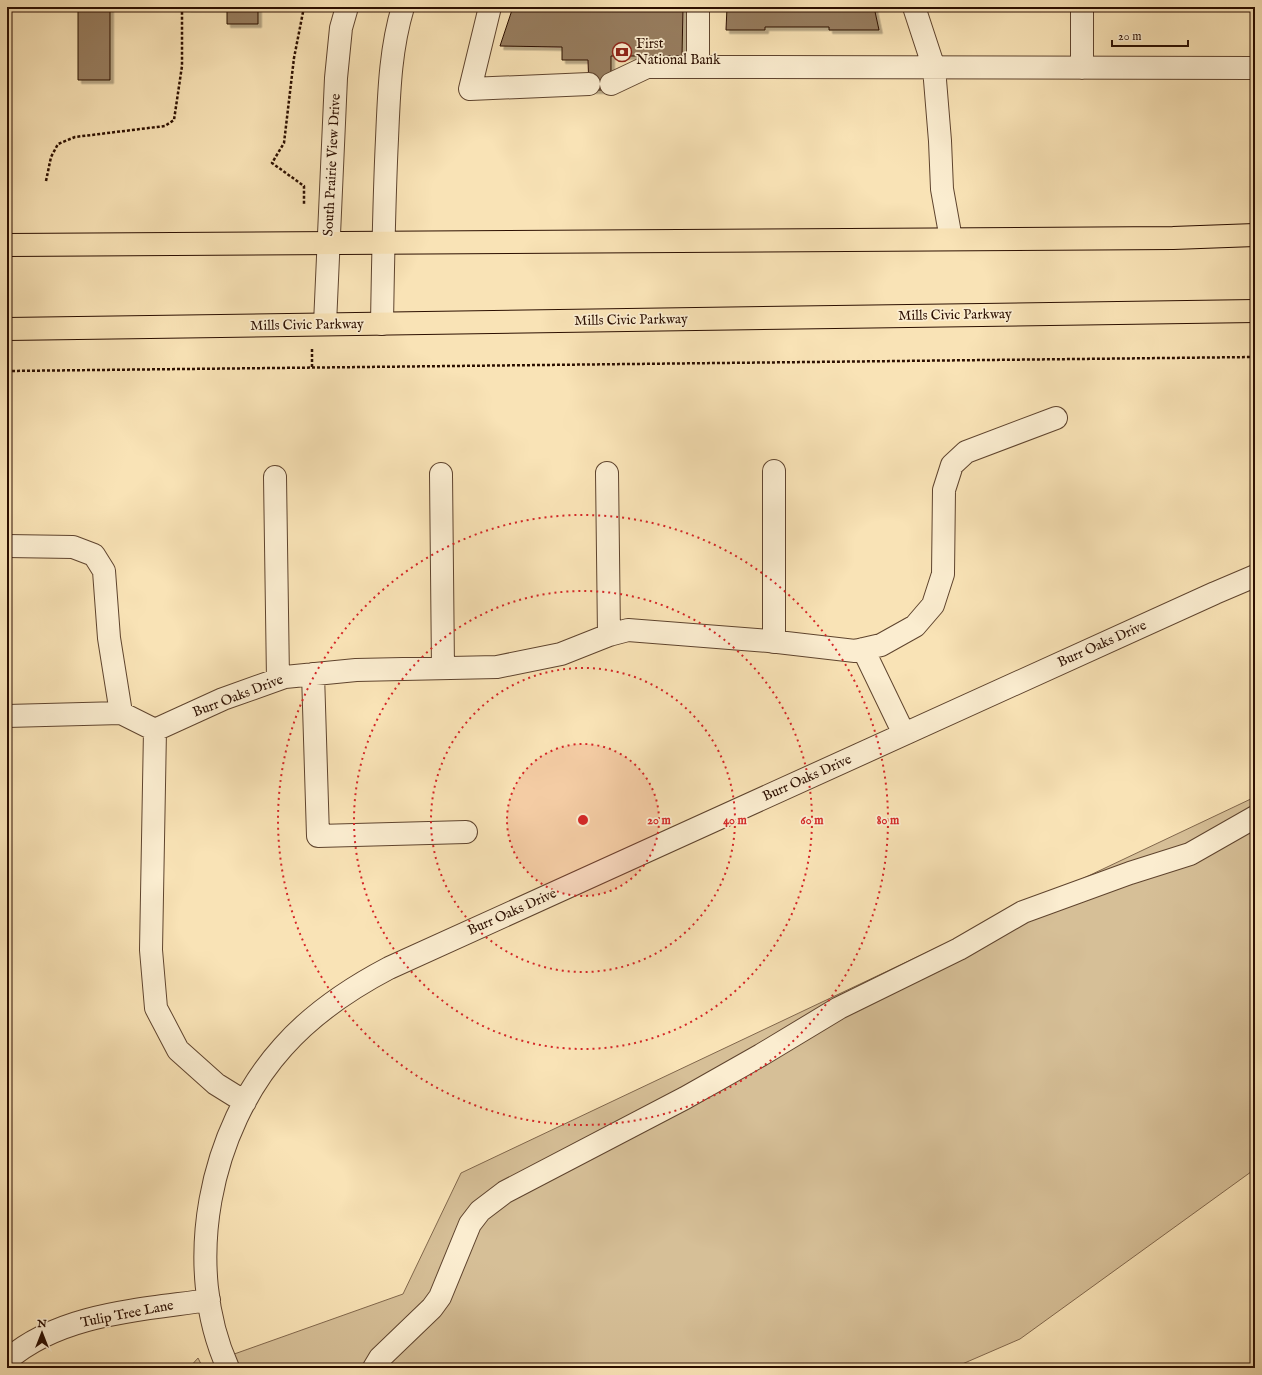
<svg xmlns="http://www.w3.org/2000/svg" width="1262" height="1375" font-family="'IM FELL English',serif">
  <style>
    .green { fill: #d6bf97; stroke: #81674c }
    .building { fill: #977d5f; stroke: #2c0f01; filter: url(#shadow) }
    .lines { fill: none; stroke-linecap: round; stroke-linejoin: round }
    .minor-casing { stroke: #5f442e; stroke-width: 24 }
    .major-casing { stroke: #2c0f01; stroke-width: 24 }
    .path { stroke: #2c0f01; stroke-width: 2.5; stroke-dasharray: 3 2; stroke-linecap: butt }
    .minor { stroke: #fbedd0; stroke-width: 22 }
    .major { stroke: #f9e3b6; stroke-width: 22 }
    .ring { fill: none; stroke: #d62828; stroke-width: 2; stroke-dasharray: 2 4 }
    .labels { text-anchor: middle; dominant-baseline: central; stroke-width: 3.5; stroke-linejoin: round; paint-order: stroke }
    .poi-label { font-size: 14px; fill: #2c0f01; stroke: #fbedd0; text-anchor: start }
    .street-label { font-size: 14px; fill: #2c0f01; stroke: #fbedd0 }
    .centre { fill: #d62828; stroke: #fbedd0; stroke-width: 2 }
    .ring-label { font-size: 12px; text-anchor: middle; font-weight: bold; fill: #d62828; stroke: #fbedd0; stroke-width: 3.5; stroke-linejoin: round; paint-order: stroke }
  </style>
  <defs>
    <filter id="shadow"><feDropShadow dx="3.5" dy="3.5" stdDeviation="0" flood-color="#0004"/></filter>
  </defs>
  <rect width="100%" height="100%" fill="#f9e3b6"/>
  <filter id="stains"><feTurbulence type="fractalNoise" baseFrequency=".005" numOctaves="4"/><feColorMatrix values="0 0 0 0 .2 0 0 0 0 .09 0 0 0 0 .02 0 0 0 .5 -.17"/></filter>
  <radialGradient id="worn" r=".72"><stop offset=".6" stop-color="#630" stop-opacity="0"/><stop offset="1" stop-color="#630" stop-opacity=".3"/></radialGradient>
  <!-- green -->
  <path class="green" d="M1255 797V1169L1020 1339 953 1368H228L223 1358 403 1294 461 1173Z
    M198 1358 203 1368H189Z"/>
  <!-- building -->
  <path class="building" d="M78 7H110V80H78Z
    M187 7H258V24H227V8H187Z
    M513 7H683L682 56H611V90H589L588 60H562V47L500 46Z
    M727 7H874L879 30H829V27H765V30H726Z"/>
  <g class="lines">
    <defs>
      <path id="minor" d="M490 7 470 89 589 84
        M914 7 934 68 940 141 942 189 951 239
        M1082 7V68
        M698 67 1255 68
        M611 84 647 67H698V7
        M325 324 336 78 341 28 347 7
        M382 324C383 262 384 200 387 139 389 94 390 50 403 7
        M774 471V642
        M607 473 609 635
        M441 474 443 668
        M275 477 278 679
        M7 546 73 547 94 555 104 571 109 638 121 713
        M863 649 904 734
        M313 674 318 836 466 832
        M7 716 121 713 155 730 223 699 285 677 356 670 497 667 561 654 609 635 628 630 769 641 855 651 881 645 915 626 933 605 943 574 944 490 952 465 966 452 1056 418
        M155 730 151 950 156 1008 178 1050 216 1084 245 1102
        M7 1360C61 1313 141 1310 209 1300
        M228 1368C182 1266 209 1129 283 1047 313 1013 349 989 389 968L1215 593 1255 576
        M374 1368 380 1358 432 1308 440 1297 470 1224 480 1211 505 1192 685 1098 761 1055 839 1008 959 949 1023 912 1130 873 1190 854 1255 817"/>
      <path id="major" d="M7 245 1173 238 1255 235
        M7 329 1255 311"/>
    </defs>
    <!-- minor casing -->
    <use href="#minor" class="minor-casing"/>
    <!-- major casing -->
    <use href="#major" class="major-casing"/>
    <!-- path -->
    <path class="path" d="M304 7 294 58 284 143 272 163 304 186V204
      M46 181 51 157 58 144 75 137 165 126 174 120 182 66V7
      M312 349V368
      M7 371 1255 357"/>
    <!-- minor -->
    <use href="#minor" class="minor"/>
    <!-- major -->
    <use href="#major" class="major"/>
  </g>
  <!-- distance rings -->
  <circle cx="583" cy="820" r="76" fill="#d62828" fill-opacity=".12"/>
  <g class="ring">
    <circle cx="583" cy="820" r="76"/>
    <circle cx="583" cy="820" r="152"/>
    <circle cx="583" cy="820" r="229"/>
    <circle cx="583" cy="820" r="305"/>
  </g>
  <!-- icons -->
  <defs>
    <symbol id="bank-ring" viewBox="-11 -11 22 22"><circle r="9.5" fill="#fbedd0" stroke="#8f2418" stroke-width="1.5"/><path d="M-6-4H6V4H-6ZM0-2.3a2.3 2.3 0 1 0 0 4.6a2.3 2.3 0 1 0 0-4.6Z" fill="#8f2418"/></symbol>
  </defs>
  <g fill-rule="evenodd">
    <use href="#bank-ring" x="611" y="41" width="22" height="22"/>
  </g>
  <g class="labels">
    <!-- poi labels -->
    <g class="poi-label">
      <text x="636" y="44">First<tspan x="636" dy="16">National Bank</tspan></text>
    </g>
    <!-- street labels -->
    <g class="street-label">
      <text transform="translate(332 165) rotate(-87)">South Prairie View Drive</text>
      <text transform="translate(955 315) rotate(-1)">Mills Civic Parkway</text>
      <text transform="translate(631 320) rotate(-1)">Mills Civic Parkway</text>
      <text transform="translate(307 325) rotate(-1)">Mills Civic Parkway</text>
      <text transform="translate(1102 644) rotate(-24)">Burr Oaks Drive</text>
      <text transform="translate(238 696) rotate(-21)">Burr Oaks Drive</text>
      <text transform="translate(807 778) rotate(-24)">Burr Oaks Drive</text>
      <text transform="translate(512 912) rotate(-24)">Burr Oaks Drive</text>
      <text transform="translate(127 1314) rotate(-11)">Tulip Tree Lane</text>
    </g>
  </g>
  <circle cx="583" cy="820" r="6" class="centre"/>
  <g class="ring-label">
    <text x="659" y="824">20 m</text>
    <text x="735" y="824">40 m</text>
    <text x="812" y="824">60 m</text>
    <text x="888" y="824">80 m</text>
  </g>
  <!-- margin -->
  <rect width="1262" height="1375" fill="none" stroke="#f9e3b6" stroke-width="24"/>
  <rect x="8" y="8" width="1246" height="1359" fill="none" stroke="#2c0f01" stroke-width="2"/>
  <rect x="12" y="12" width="1238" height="1351" fill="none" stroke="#2c0f01"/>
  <!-- north arrow -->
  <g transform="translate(42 1333)" stroke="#fbedd0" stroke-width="3" paint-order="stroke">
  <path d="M0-3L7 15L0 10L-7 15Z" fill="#2c0f01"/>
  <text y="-6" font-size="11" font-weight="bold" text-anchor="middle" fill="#2c0f01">N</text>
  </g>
  <!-- scale -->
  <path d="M1112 40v6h76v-6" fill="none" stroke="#2c0f01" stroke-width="2"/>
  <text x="1118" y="40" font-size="12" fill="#2c0f01" stroke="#fbedd0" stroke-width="3" paint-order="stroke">20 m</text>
  <rect width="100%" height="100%" filter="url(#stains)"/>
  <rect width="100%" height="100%" fill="url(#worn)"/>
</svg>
